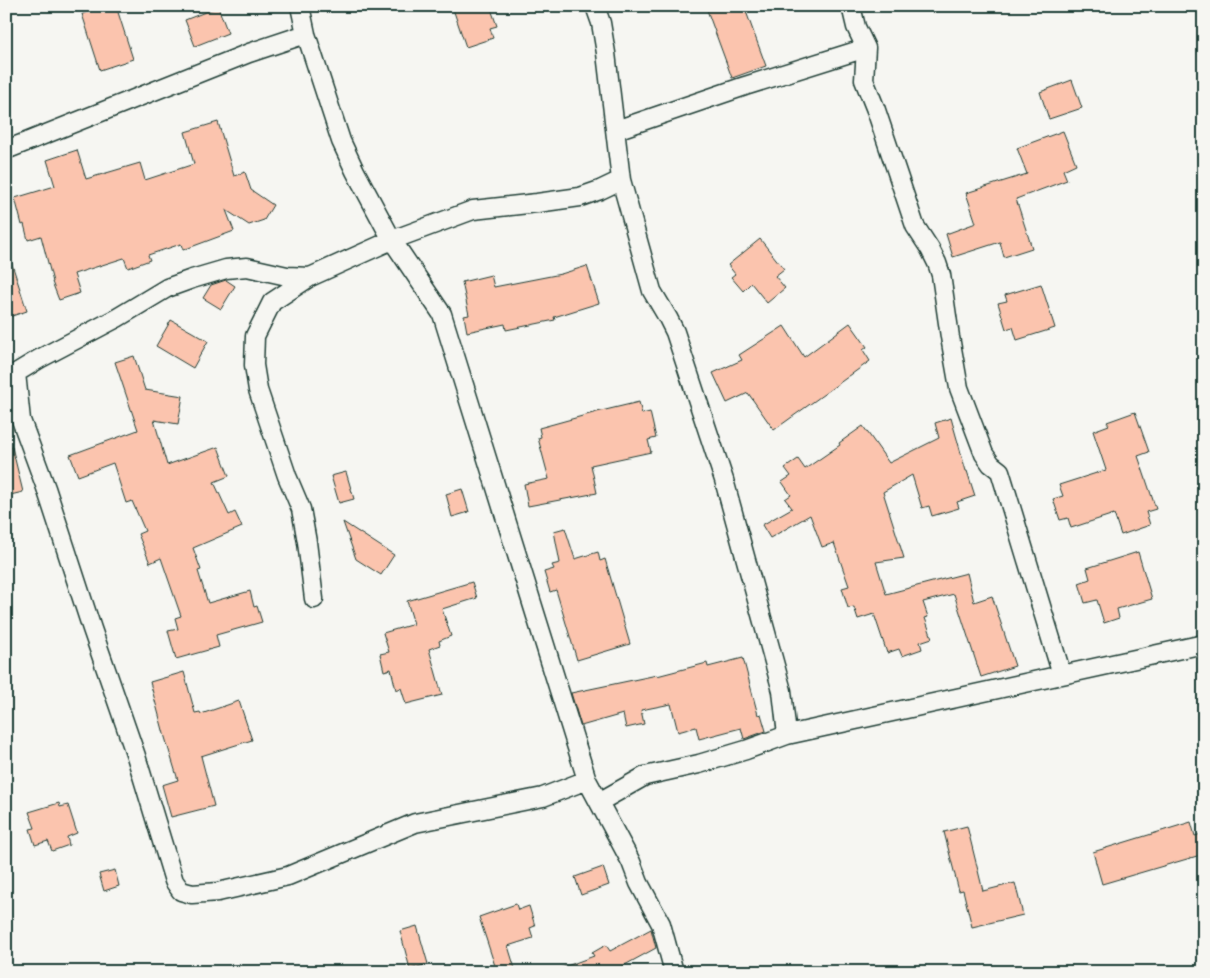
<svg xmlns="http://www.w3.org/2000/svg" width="1210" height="978" font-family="'Balsamiq Sans',sans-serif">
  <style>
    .building { fill: #fbc4ae; stroke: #1f3d34 }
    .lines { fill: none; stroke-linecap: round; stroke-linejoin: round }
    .street-casing { stroke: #1f3d34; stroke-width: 21 }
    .street { stroke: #f6f6f2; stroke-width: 18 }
  </style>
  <rect width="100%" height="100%" fill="#f6f6f2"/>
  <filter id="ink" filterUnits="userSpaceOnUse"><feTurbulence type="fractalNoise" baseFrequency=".02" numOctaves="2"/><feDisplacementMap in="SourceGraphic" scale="10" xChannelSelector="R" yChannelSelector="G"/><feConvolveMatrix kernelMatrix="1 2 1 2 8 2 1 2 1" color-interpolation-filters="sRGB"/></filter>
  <g filter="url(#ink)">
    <!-- building -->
    <path class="building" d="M105 6H116L133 59 100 70 82 14Z
      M452 6H490L497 26 490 28 493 38 466 47Z
      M719 6H744L766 66 732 78 707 10Z
      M218 7 228 33 195 46 185 20Z
      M1072 80 1082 108 1049 119 1040 92Z
      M218 122 234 176 245 172 251 190 273 205 264 220 249 225 226 210 234 231 183 250 181 244 148 255 150 260 128 268 124 258 74 274 80 293 59 300 52 282H53L41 236 28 240 24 224 22 225 15 198 55 186 47 160 77 150 86 179 140 163 145 180 194 164 185 132Z
      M1063 131 1076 164 1063 170 1067 180 1016 199 1032 248 1004 257 1000 242 953 257 946 234 976 223 966 193 1027 174 1017 148Z
      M760 239 784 269 775 276 785 288 767 303 751 283 743 291 731 277 735 274 728 265Z
      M6 258H10L27 311 6 318Z
      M587 266 599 303 554 317 555 320 506 330 505 324 467 332 464 316 469 315 462 282 491 275 494 287 561 274Z
      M226 280 235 286 221 309 203 298 211 285Z
      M1041 284 1055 328 1017 340 1013 327 1006 329 998 303 1007 301 1005 295Z
      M171 320 208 341 193 368 156 346Z
      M850 323 867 347 863 350 870 361 774 430 748 393 727 403 713 373 742 360 739 355 784 326 804 357Z
      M134 356 145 390 183 396 178 424 154 420 167 465 218 447 229 476 214 482 229 515 235 512 242 527 193 548 201 570 198 571 208 603 250 591 254 607 257 606 262 622 216 635 219 647 176 659 168 631 178 629 175 618 181 616 161 558 150 563 138 534 145 531 132 501 126 503 113 463 78 476 70 455 138 430 115 362Z
      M639 402 642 414 650 412 656 438 648 440 651 452 591 465 597 493 528 506 524 484 549 479 538 438 541 437 539 428 597 412Z
      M1135 412 1149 452 1138 456 1156 509 1146 512 1150 525 1121 535 1114 514 1071 528 1068 518 1060 520 1053 499 1063 496 1059 485 1106 470 1093 431 1109 425 1107 422Z
      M951 418 966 471H967L975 496 957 502 959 508 932 516 929 506 922 508 912 475 883 492 904 558 876 562 886 594 967 573 974 602 992 596 1015 666 981 677 954 594 923 602 928 617 925 618 932 638 920 642 922 649 902 656 899 649 887 653 874 614 858 619 854 607 848 608 842 588 849 586 834 543 822 547 810 515 770 538 762 525 792 508 785 499 791 495 782 482 791 476 785 468 798 459 805 469 840 445 839 443 863 426 889 463 939 438 935 423Z
      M12 447 23 492 6 496V448Z
      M346 472 354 499 339 503 331 476Z
      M462 489 469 512 452 517 446 494Z
      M343 522 394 555 381 575 356 559Z
      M565 528 575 559 598 552 600 561 605 559 630 644 577 660 556 590 550 592 544 572 554 569 552 565 560 563 554 531Z
      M1138 552 1152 599 1117 609 1119 618 1104 623 1097 600 1085 603 1079 583 1090 579 1087 568Z
      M472 582 477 598 442 609 451 636 439 641 440 645 429 649 442 695 406 704 401 688 396 690 391 669 384 671 380 654 389 652 383 633 414 624 407 601Z
      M743 658 758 715 761 714 766 731 744 739 741 728 699 739 696 727 678 732 671 704 641 710 644 724 626 728 623 714 581 726 571 693 657 675V676L707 663 708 667Z
      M184 672 195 713 200 712 201 714 239 701 252 740 201 756 214 806 171 817 162 785 178 780 164 734 150 682Z
      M59 803 60 807 68 805 77 833 67 837 69 845 52 851 48 841 35 845 30 829 35 828 29 812Z
      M1191 822 1195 836 1201 834 1204 845V854L1102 884 1093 852Z
      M967 826 983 891 1015 883 1023 915 972 927 963 890 959 891 944 832Z
      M603 867 609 885 581 895 575 877Z
      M115 870 119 886 104 891 99 874Z
      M516 904 518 910 529 906 535 926 530 928 533 938 508 946 516 972H497L479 917Z
      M417 926 428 964 410 969 400 931Z
      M651 929 656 948 612 972H556V970L594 956 592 953 606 945 610 951Z"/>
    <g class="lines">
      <defs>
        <path id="street" d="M300 6 306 34 341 141 355 171 392 240 442 314 587 780 631 862 639 883 661 924 674 972
          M851 6 856 27 866 48 864 80 876 110 915 226 930 249 937 263 941 275 950 337 959 388 984 454 991 464 1000 471 1062 675
          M616 130 745 86 866 48
          M6 150 249 53 306 34
          M310 277 272 302 255 336 254 365 258 390 287 476 301 509 307 542 314 599
          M16 373 21 420 46 488 92 629 136 756 174 881 181 891 192 894 218 892 288 876 415 823 543 797 587 780
          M7 377 16 373 39 359 117 318 167 288 192 279 226 269 247 267 287 276 310 277 392 240 473 210 537 203 580 197 600 190 621 180 606 53 601 23 595 6
          M787 735 1204 644
          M599 802 645 776 699 764 746 750 787 735 782 691 724 480 675 332 668 318 652 291 621 180"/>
      </defs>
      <!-- street casing -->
      <use href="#street" class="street-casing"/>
      <!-- street -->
      <use href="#street" class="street"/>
    </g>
  </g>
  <!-- margin -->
  <rect width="1210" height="978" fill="none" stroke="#f6f6f2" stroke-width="25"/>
  <rect x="12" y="12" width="1185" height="953" fill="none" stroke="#1f3d34" stroke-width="2" filter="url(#ink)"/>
</svg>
